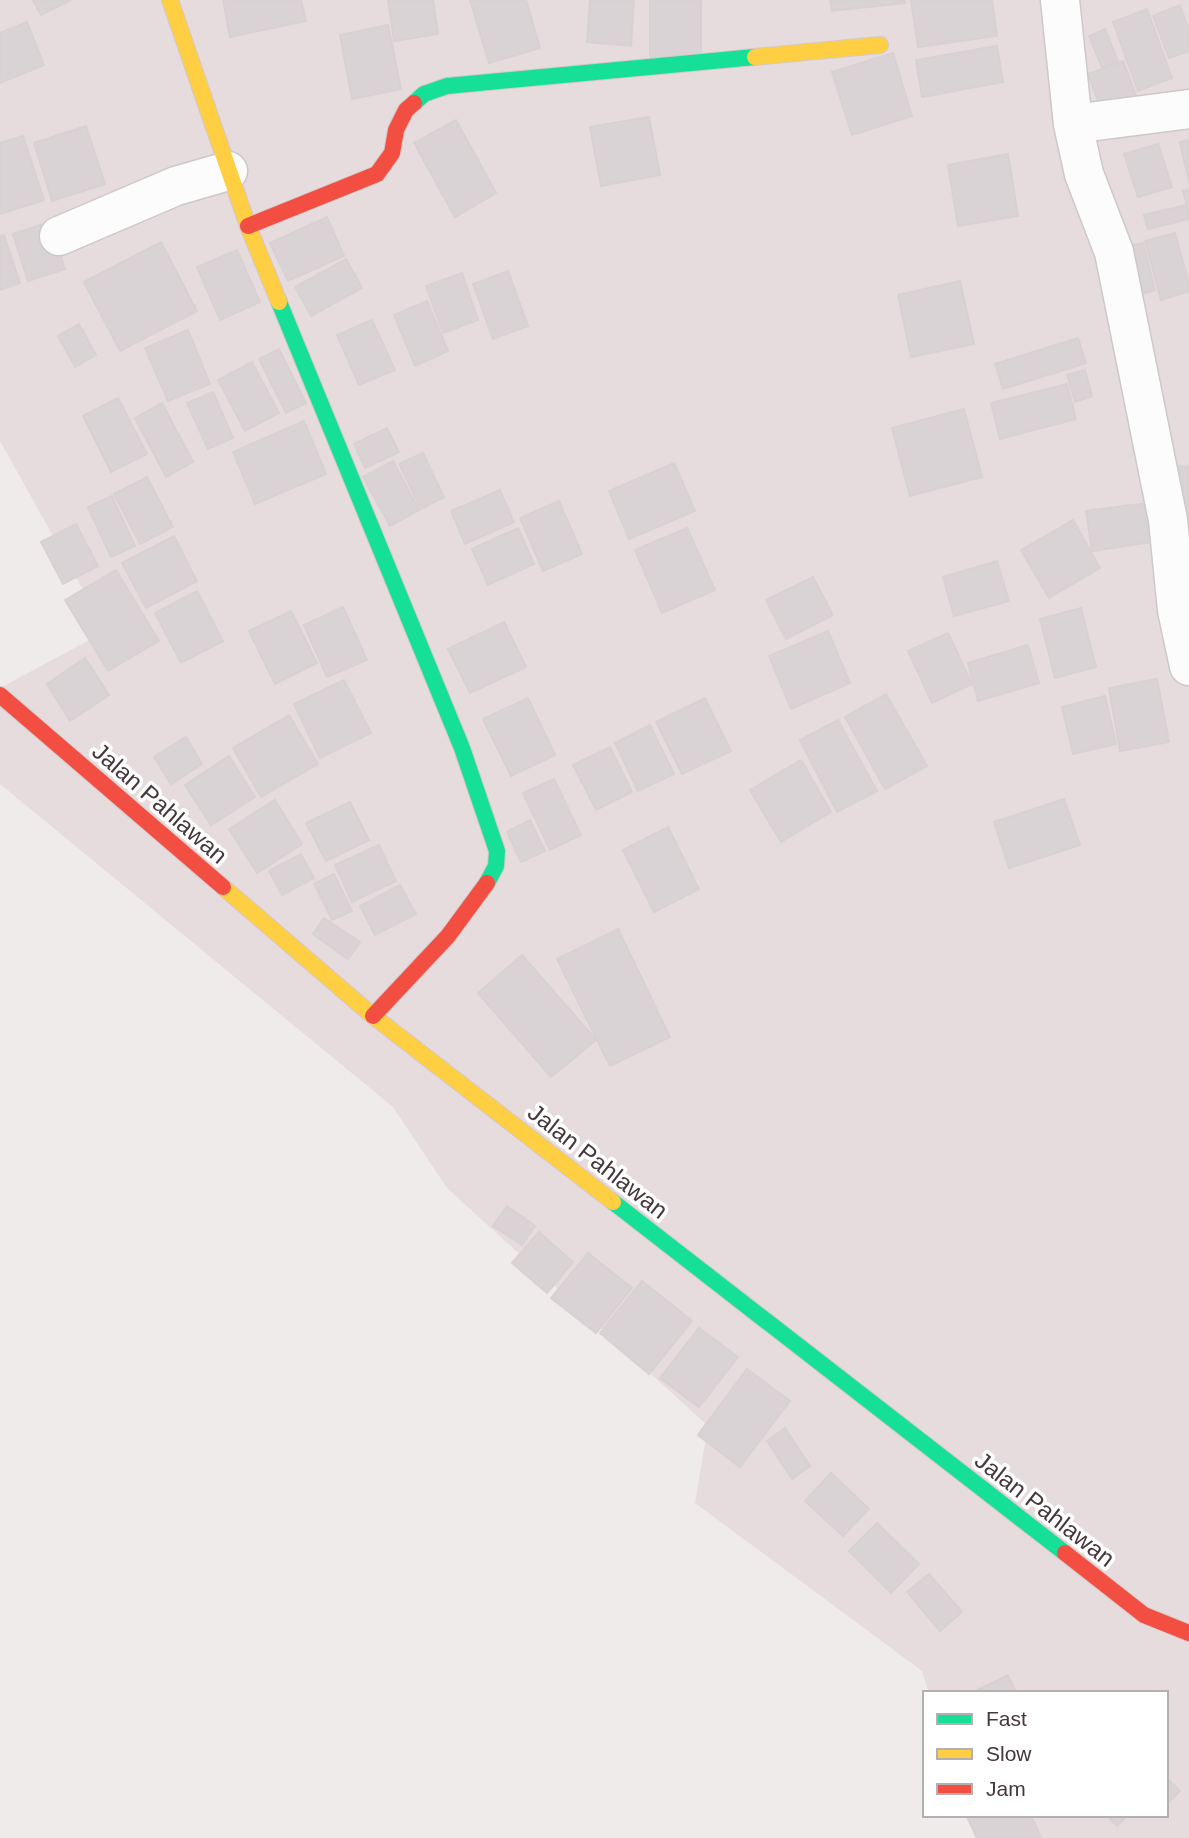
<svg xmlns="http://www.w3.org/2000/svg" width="1189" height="1838" font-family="Helvetica,sans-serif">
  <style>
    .residential { fill: #e6dbdd }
    .building { fill: #dad3d5; stroke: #d8d1d2; stroke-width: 2 }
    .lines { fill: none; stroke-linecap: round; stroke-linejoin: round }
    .street-casing { stroke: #cec8c9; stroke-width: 41 }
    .fast-casing { stroke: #d5c8ca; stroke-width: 18 }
    .slow-casing { stroke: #d5c8ca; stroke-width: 18 }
    .jam-casing { stroke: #d5c8ca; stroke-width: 18 }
    .street { stroke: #fdfcfc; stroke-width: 38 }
    .fast { stroke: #16e098; stroke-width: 16 }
    .slow { stroke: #ffcf43; stroke-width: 16 }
    .jam { stroke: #f24e42; stroke-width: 16 }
    .labels { text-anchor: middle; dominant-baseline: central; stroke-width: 7; stroke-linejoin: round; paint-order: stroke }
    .street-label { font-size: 24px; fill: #46373c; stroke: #fff }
  </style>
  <rect width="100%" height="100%" fill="#f0ebeb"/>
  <!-- residential -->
  <path class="residential" d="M0 0H1189V1838H975L968 1815H1166V1693H929L922 1671 695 1503 708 1426 447 1188 393 1107 0 784V688L106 631 0 441Z"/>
  <!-- building -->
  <path class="building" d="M33 0H71L41 15Z
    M223 0H301L306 21 230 37Z
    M388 0H433L438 34 394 41Z
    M470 0H526L540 48 489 63Z
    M590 0H634L631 46 587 42Z
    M650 0H701V60L650 61Z
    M830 0H905V3L832 11Z
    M911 0H992L997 36 918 47Z
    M1180 5 1189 31V51L1169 58 1153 16Z
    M1147 9 1172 78 1138 91 1113 22Z
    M27 22 44 65 0 83V33Z
    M388 25 401 89 352 99 340 35Z
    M1105 29 1118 61 1102 68 1089 36Z
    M997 46 1003 82 922 97 916 60Z
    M893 53 912 116 852 135 832 72Z
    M1123 61 1137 98 1102 111 1088 74Z
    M649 117 660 175 601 186 590 127Z
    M456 120 496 193 455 217 414 143Z
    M86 126 105 184 52 201 34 143Z
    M23 136 44 200 0 214V143Z
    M1189 140V182L1180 142Z
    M1158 144 1172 187 1138 197 1124 154Z
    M1008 154 1018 216 958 226 948 165Z
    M1189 189V214L1183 191Z
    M1186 205 1189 219 1148 229 1144 215Z
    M327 217 344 256 288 281 270 243Z
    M50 222 65 269 28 281 13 234Z
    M1175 233 1189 284V291L1161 300 1145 241Z
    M4 235 20 283 0 290V236Z
    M161 242 197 311 120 351 84 282Z
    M1143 243 1155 290 1136 296 1124 247Z
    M237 250 260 302 220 320 197 267Z
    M346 259 362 288 311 316 295 287Z
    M508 271 528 326 493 339 473 284Z
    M462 273 478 320 443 333 426 286Z
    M960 281 974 344 911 357 898 295Z
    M427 301 448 351 415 366 394 315Z
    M372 320 395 370 359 385 337 335Z
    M79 324 96 355 75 367 58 336Z
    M188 330 210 384 168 401 145 348Z
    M1078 338 1086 363 1003 389 995 364Z
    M279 349 306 403 286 413 259 359Z
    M252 362 279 413 245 431 218 380Z
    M1085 370 1092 396 1075 402 1067 375Z
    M1067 384 1076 419 1000 439 991 403Z
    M213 392 233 438 208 449 187 403Z
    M118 398 147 454 111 472 83 416Z
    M162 403 193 462 166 477 135 418Z
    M964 409 982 477 910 496 892 428Z
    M304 421 326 474 255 504 233 452Z
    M387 428 399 452 365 468 354 444Z
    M423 453 444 497 421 509 399 464Z
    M393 461 419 510 390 526 363 477Z
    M674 463 695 511 629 539 609 491Z
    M1189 466V521L1184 522 1178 467Z
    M147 477 173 527 140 544 114 494Z
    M500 490 514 522 465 544 451 511Z
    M112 496 135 546 111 557 88 507Z
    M559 501 582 554 543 571 520 518Z
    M1147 503 1153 542 1092 551 1086 511Z
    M1073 520 1100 568 1049 598 1021 550Z
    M76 524 98 566 63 584 41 542Z
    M518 528 534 564 488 585 472 549Z
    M687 528 715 590 662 613 635 550Z
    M174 536 197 581 146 608 122 563Z
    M997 561 1009 601 954 616 943 577Z
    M116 570 159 641 108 671 65 600Z
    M813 577 833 615 786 639 766 600Z
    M197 591 223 641 181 663 155 613Z
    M343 607 367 660 327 677 304 625Z
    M1081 608 1096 667 1055 678 1040 619Z
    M291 611 317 663 275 684 249 631Z
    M504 622 526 667 470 693 448 649Z
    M828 631 850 683 791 709 769 656Z
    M948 633 972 684 932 703 908 651Z
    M1028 645 1039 683 978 701 968 663Z
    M85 658 109 695 70 721 47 684Z
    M1157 679 1169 742 1120 751 1109 688Z
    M344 680 371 733 320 758 294 704Z
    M886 694 927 766 885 789 845 717Z
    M1105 696 1116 744 1073 754 1062 707Z
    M528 698 555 755 511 776 483 719Z
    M705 698 731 751 682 774 656 722Z
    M289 715 318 764 261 797 233 748Z
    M838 720 877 791 837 812 800 740Z
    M650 725 674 774 638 791 615 743Z
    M186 737 202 764 171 784 154 757Z
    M610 747 632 792 596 810 573 765Z
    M229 756 255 797 211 825 185 785Z
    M801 760 831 812 781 842 750 790Z
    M554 779 581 835 550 850 523 793Z
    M1064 799 1080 845 1009 868 994 822Z
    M275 800 302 844 257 873 229 829Z
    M350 802 369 840 326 861 306 823Z
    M530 820 545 851 521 862 507 832Z
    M668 827 699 889 654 912 623 850Z
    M379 845 396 881 352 902 335 865Z
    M301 854 314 878 282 895 269 871Z
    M334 874 352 911 332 920 314 884Z
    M400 885 416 914 375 935 360 906Z
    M324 918 360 942 348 959 313 934Z
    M618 929 670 1037 610 1066 557 959Z
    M522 955 596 1040 551 1077 478 993Z
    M507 1206 535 1226 522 1245 493 1226Z
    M539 1232 573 1262 547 1293 512 1263Z
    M588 1253 632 1288 596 1333 551 1298Z
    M642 1281 692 1321 649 1374 600 1333Z
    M699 1328 738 1357 699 1407 660 1378Z
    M747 1369 790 1401 740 1467 698 1435Z
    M785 1428 810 1466 792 1479 767 1441Z
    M831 1473 869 1509 843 1536 805 1501Z
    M877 1523 919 1564 891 1593 849 1551Z
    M929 1574 962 1612 940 1631 907 1592Z
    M1008 1675 1016 1693H971Z
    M1166 1777 1180 1791 1166 1805Z
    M977 1815H1031L1041 1838H977L968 1819Z
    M1106 1815H1128L1117 1826Z"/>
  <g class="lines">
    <defs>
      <path id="street" d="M1060 0 1073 124 1084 174 1114 252 1168 520 1177 610 1189 666
        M1073 124 1189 109
        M59 236 176 186 228 171"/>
      <path id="fast" d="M414 103 424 94 447 86 755 57
        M279 302 462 748 497 851 496 866 487 883
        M613 1202 1065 1553"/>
      <path id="slow" d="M170 0 248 226 279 302
        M755 57 880 45
        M223 887 373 1016 613 1202"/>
      <path id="jam" d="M248 226 377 174 392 153 396 130 406 110 414 103
        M0 695 223 887
        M373 1016 448 936 487 883
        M1065 1553 1144 1615 1189 1633"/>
    </defs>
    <!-- street casing -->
    <use href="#street" class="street-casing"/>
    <!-- fast casing -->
    <use href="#fast" class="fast-casing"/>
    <!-- slow casing -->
    <use href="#slow" class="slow-casing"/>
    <!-- jam casing -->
    <use href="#jam" class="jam-casing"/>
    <!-- street -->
    <use href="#street" class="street"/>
    <!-- fast -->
    <use href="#fast" class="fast"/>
    <!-- slow -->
    <use href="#slow" class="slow"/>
    <!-- jam -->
    <use href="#jam" class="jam"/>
  </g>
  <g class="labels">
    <!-- street labels -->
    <g class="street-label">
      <text transform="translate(160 803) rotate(41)">Jalan Pahlawan</text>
      <text transform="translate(598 1161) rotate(38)">Jalan Pahlawan</text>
      <text transform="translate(1045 1509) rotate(38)">Jalan Pahlawan</text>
    </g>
  </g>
  <!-- legend -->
  <rect x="923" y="1691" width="245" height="126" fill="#ffffff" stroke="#b5afb1" stroke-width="2"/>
  <rect x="937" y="1714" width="35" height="10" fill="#16e098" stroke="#b5afb1" stroke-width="2"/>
  <text x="986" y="1726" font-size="21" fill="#46373c">Fast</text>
  <rect x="937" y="1749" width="35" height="10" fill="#ffcf43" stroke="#b5afb1" stroke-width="2"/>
  <text x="986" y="1761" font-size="21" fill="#46373c">Slow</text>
  <rect x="937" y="1784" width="35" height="10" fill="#f24e42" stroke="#b5afb1" stroke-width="2"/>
  <text x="986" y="1796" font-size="21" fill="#46373c">Jam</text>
</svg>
